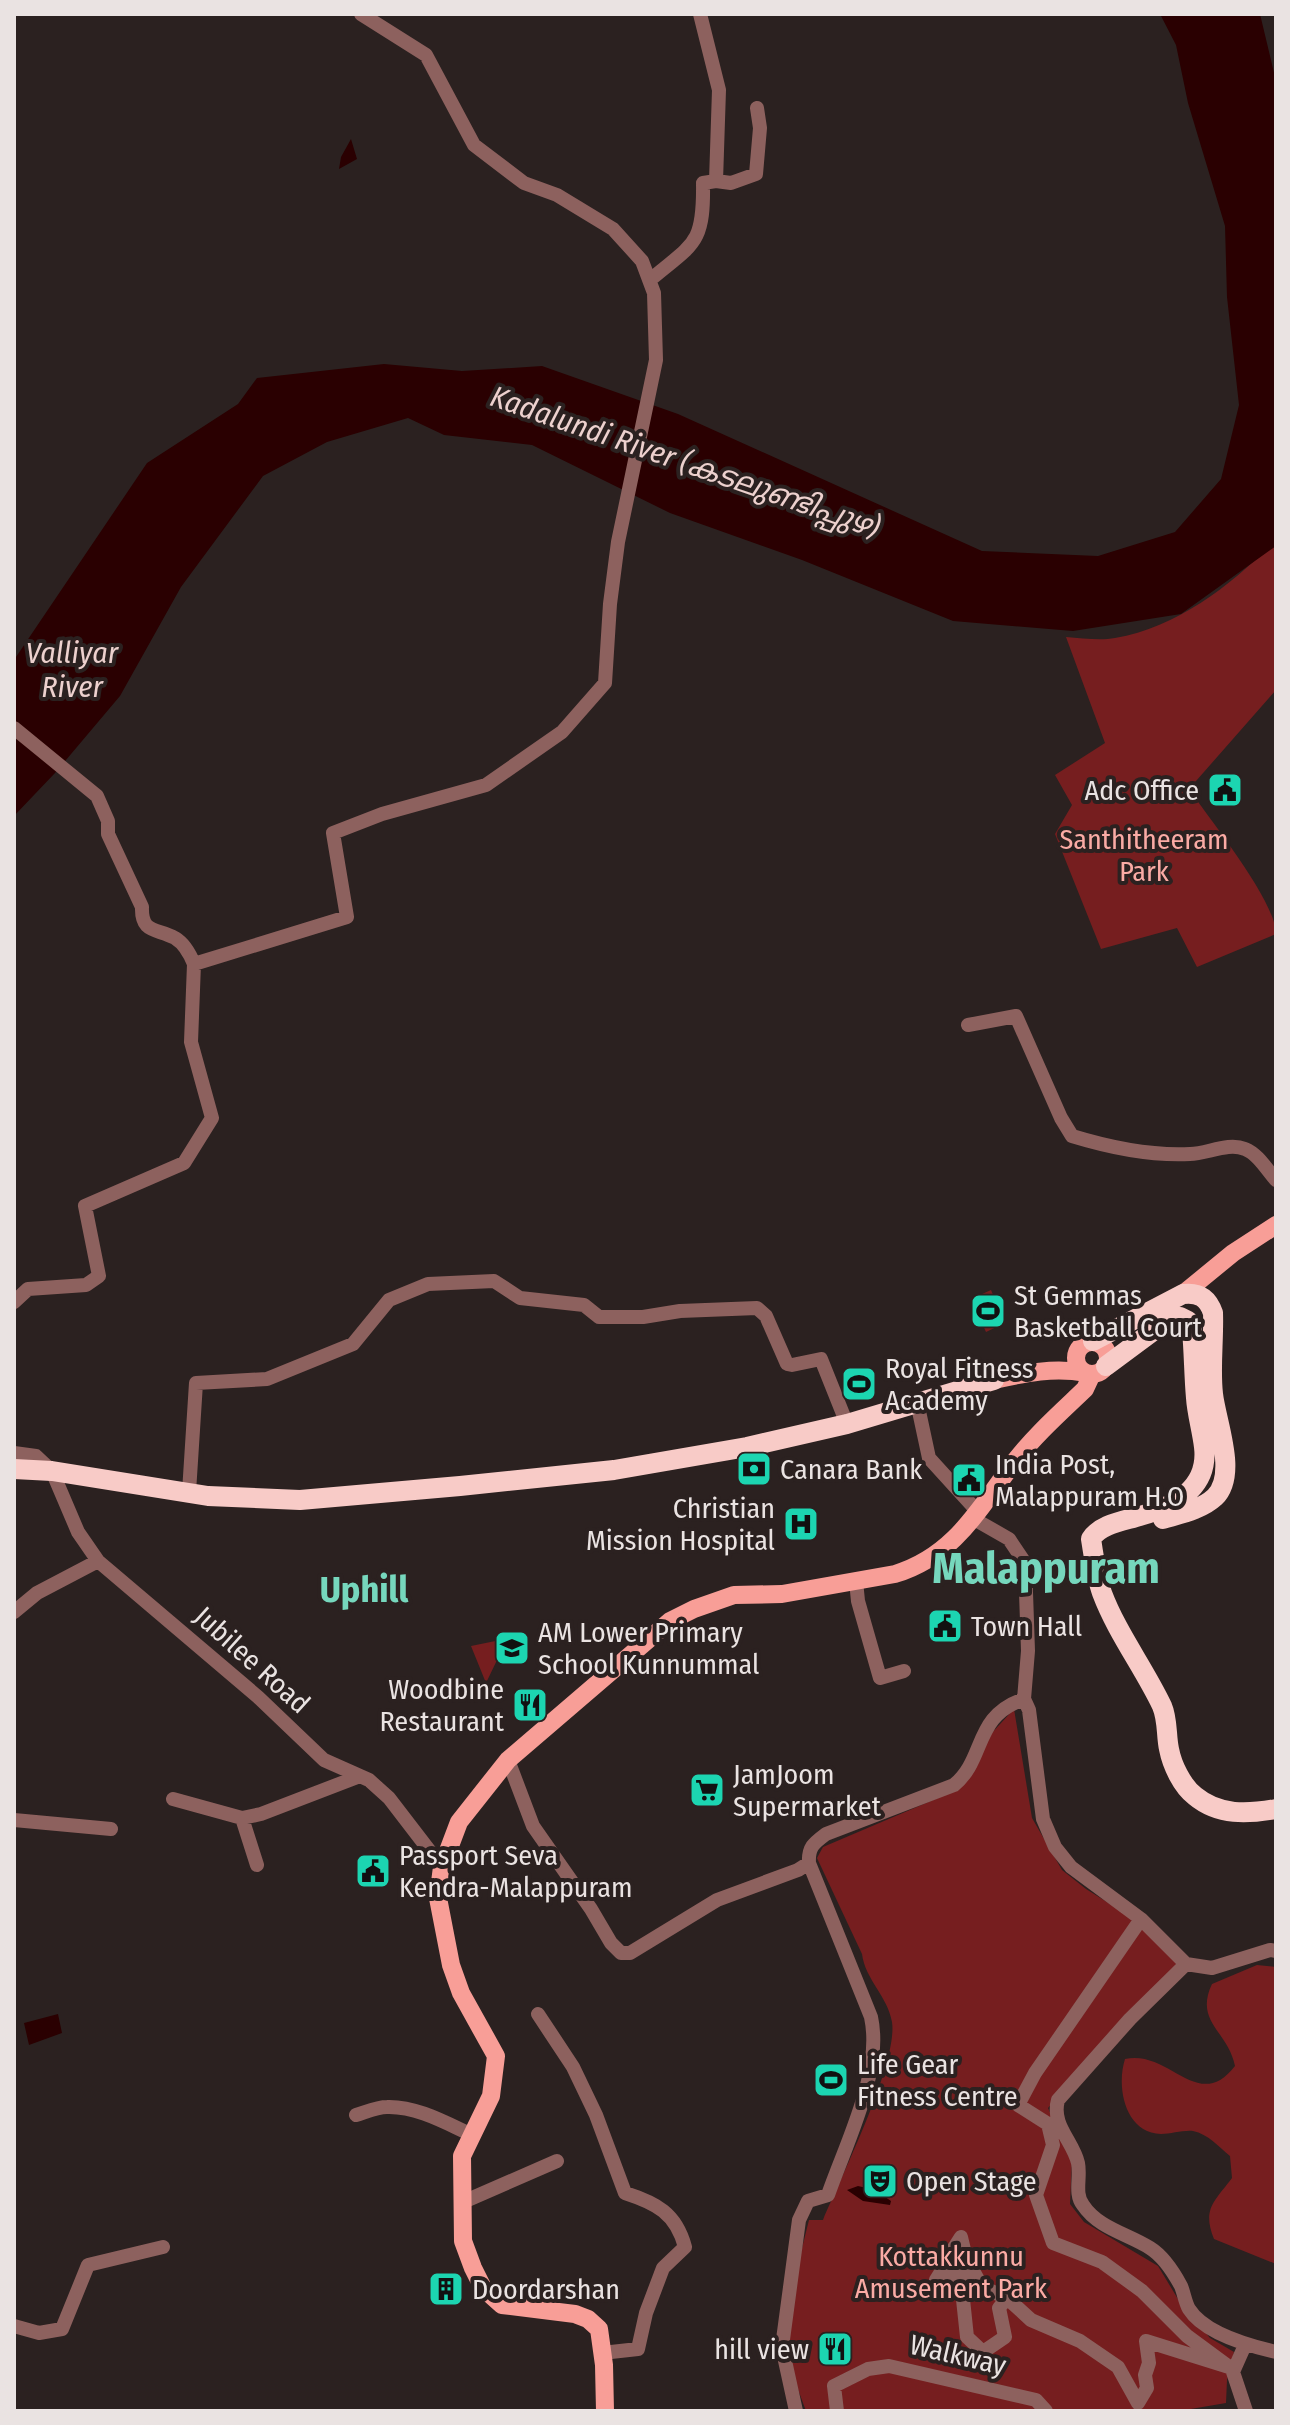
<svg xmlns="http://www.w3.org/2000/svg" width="1290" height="2425" font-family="'Fira Sans Condensed','Noto Sans Malayalam',sans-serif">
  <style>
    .green { fill: #761e1f }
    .water { fill: #2a0001 }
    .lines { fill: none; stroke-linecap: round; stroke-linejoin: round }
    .minor { stroke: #8d615e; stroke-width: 14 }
    .major { stroke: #f89e97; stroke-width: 18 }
    .highway { stroke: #f8cbc7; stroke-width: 20 }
    .labels { text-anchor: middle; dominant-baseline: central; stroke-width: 8; stroke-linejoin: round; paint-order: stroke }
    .poi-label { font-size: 28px; fill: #eae3e2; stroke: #2b2120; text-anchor: start }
    .park-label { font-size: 28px; fill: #fbaba5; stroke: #2b2120 }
    .street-label { font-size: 28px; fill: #eae3e2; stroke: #2b2120 }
    .water-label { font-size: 30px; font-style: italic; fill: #edd1ce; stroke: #2b2120 }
    .district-label { font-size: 36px; font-weight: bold; fill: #76d7bd; stroke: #2b2120 }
    .town-label { font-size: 44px; font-weight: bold; fill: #76d7bd; stroke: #2b2120 }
  </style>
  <rect width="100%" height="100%" fill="#2b2120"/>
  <!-- green -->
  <path class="green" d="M1276 540V690L1189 789C1210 820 1276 901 1276 934L1197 967 1177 928 1101 949 1055 834 1072 805 1055 775 1105 743 1066 637C1082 638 1100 641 1115 638 1179 627 1232 584 1276 540Z
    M991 1290 1005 1323 986 1332 971 1299Z
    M510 1638 512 1651 498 1658 486 1683 471 1646Z
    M1014 1709 1032 1818 1062 1870 1086 1889 1139 1922 1182 1964 1095 2051 1048 2108 1072 2160 1070 2204 1084 2222 1158 2266 1181 2304 1210 2338 1234 2352 1227 2380 1226 2403 1179 2411H806L786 2357 801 2252 809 2220H823C841 2177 898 2063 892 2022 888 1997 865 1979 862 1954L817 1858 823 1847 959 1789 989 1736Z
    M1257 1965 1276 1967V2264L1214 2239C1202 2209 1214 2202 1232 2178L1230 2156C1219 2147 1208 2134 1193 2131 1183 2130 1171 2134 1161 2134 1125 2133 1116 2087 1125 2059 1170 2049 1198 2114 1235 2066 1228 2031 1194 2022 1212 1984Z"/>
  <!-- water -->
  <path class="water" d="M1160 14H1260L1276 81V546L1181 614 1073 631 953 621 802 560 670 513 532 445 444 435 408 418 327 442 263 476 181 587 120 696 55 773 14 816V660L147 463 238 404 257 378 384 364 462 371 542 366 678 414 982 551 1098 556 1175 532 1221 479 1239 405 1227 297 1225 226 1188 103 1176 45Z
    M351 139 357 159 339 169 341 157Z
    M58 2014 62 2033 29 2045 24 2023Z
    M858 2186 875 2190 891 2201 890 2205 863 2201 847 2190Z"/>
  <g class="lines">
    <!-- minor -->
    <path class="minor" d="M716 181 731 183 756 174 760 128 757 108
      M650 280C694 243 704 245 703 183L716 181 719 90 700 14
      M14 728 97 796 108 821V834L142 907C141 934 157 928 175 938 185 944 190 954 194 964
      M968 1025 1016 1016 1061 1118 1072 1136C1108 1147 1151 1156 1190 1154 1207 1154 1228 1142 1245 1149 1258 1154 1267 1170 1276 1180
      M14 1302 28 1289 86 1285 99 1276 85 1206 184 1163 212 1118 191 1042 194 964 347 917 333 833 382 814 486 785 562 732 605 683 610 604 618 542 656 360 654 293 642 261 613 229 557 195 524 183 474 145 426 55 361 14
      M917 1402 929 1458 979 1513
      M14 1453 36 1456 52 1471 78 1532 98 1561 258 1697 324 1760 369 1780 389 1798 442 1867
      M189 1492 196 1383 267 1379 353 1344 389 1300 428 1284 494 1281 520 1298 584 1305 599 1317H643L680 1311 757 1308 766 1316 787 1364 792 1365 821 1359 847 1424
      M974 1519 1009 1539 1025 1563 1028 1651 1024 1699 1029 1710 1043 1819 1055 1847 1071 1867 1141 1919 1186 1964
      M856 1581 858 1601 880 1678 904 1671
      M14 1612 37 1593 98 1561
      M508 1760 533 1826 591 1909 611 1943 621 1953H630L717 1900 798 1870 809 1863C808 1847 814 1843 826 1834L954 1785C986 1759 973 1716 1024 1699
      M173 1799 242 1818 261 1814 360 1776
      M242 1818 257 1865
      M14 1820 111 1829
      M1186 1964 1130 2019 1058 2100C1051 2125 1073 2141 1078 2163 1081 2177 1074 2194 1083 2205 1098 2228 1128 2234 1150 2248 1163 2256 1174 2273 1181 2286 1184 2293 1185 2302 1189 2309 1204 2333 1250 2346 1276 2352
      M1186 1964 1212 1968 1270 1950 1276 1951
      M538 2014 573 2067 596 2115 625 2193C656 2203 676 2213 685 2247L663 2268 646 2313 638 2349 602 2353
      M356 2115C366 2112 377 2107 387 2107 416 2106 446 2123 472 2135
      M463 2202 557 2161
      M1007 2298 999 2308 1005 2337 983 2352 967 2337 962 2290 936 2280 941 2272 968 2279 945 2262 961 2237 966 2258 982 2287 1007 2298 1031 2320 1080 2341 1118 2367 1138 2403 1147 2388 1145 2375 1149 2363 1146 2341 1229 2367 1187 2336 1142 2291 1102 2262 1053 2243 1036 2195 1053 2145 1048 2124 1018 2105 1035 2073 1141 1919
      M14 2326 39 2333 62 2329 88 2265 163 2247
      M1245 2345 1233 2372 1246 2411
      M796 2411 782 2347 799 2220 808 2201 828 2195C846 2143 883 2072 871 2017L809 1863
      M837 2411 834 2386 868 2369 889 2366 1036 2400 1046 2411"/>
    <!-- major -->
    <path class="major" d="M1183 1294 1233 1253 1276 1225
      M1076 1358a16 16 0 1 1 32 0a16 16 0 1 1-32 0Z
      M994 1380C1026 1373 1054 1367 1086 1373
      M605 2411 604 2365 599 2329 588 2319 575 2314 502 2305 483 2288 473 2268 463 2241 462 2156 491 2096 496 2056 461 1993 451 1965 438 1898 442 1867 459 1822 508 1760 670 1621 694 1609 734 1595 782 1594 895 1574C955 1556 980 1507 1015 1461 1036 1434 1061 1412 1085 1389L1092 1374"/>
    <!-- highway -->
    <path class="highway" d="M1093 1341 1183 1294C1199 1292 1208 1298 1213 1313 1214 1339 1210 1368 1213 1394 1216 1422 1238 1474 1215 1497 1201 1510 1180 1514 1163 1519
      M1106 1366 1168 1320 1180 1317 1188 1321 1192 1330C1194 1352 1194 1375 1196 1398 1197 1414 1202 1430 1204 1447 1209 1488 1175 1506 1140 1516 1124 1521 1100 1524 1091 1539 1094 1557 1096 1576 1102 1593 1117 1633 1144 1668 1162 1706 1168 1720 1166 1735 1169 1749 1172 1765 1182 1786 1195 1796 1219 1816 1248 1814 1276 1809
      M14 1469 52 1471 208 1496 300 1500 460 1486 614 1470 747 1447 847 1424 994 1380"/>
  </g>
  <!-- icons -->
  <defs>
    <symbol id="civic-square" viewBox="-11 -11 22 22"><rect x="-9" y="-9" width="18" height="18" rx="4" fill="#1cd5b1" stroke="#2b2120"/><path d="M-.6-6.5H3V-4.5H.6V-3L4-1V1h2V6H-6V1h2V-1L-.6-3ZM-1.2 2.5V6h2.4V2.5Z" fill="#111"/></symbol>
    <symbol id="stadium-square" viewBox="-11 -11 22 22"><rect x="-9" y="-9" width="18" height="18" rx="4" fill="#1cd5b1" stroke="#2b2120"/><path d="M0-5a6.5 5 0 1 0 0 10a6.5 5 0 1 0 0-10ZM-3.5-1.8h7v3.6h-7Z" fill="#111"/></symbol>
    <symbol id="bank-square" viewBox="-11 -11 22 22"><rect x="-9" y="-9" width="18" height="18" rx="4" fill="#1cd5b1" stroke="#2b2120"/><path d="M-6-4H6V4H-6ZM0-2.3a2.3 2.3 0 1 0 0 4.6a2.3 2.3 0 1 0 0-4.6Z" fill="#111"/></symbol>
    <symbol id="hospital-square" viewBox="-11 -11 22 22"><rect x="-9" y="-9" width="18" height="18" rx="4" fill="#1cd5b1" stroke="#2b2120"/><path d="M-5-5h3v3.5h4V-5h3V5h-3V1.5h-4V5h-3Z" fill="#111"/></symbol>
    <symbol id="school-square" viewBox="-11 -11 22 22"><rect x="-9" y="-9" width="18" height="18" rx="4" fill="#1cd5b1" stroke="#2b2120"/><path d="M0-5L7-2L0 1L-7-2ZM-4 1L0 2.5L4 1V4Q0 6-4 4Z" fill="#111"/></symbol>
    <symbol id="restaurant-square" viewBox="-11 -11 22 22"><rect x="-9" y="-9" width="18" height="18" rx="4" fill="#1cd5b1" stroke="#2b2120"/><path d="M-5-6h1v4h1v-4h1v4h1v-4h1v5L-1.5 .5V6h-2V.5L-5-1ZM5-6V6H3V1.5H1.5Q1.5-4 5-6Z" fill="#111"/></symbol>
    <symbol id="supermarket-square" viewBox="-11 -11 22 22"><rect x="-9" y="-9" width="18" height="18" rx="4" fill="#1cd5b1" stroke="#2b2120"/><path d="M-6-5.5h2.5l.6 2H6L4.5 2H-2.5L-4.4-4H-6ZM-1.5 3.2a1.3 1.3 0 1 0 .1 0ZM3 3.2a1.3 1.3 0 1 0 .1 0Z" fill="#111"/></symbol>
    <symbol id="theatre-square" viewBox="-11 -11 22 22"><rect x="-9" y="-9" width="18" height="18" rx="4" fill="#1cd5b1" stroke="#2b2120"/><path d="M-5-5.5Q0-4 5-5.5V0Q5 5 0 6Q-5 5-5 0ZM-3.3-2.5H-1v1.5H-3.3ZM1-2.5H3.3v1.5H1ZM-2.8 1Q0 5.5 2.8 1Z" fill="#111"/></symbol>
    <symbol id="building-square" viewBox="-11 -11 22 22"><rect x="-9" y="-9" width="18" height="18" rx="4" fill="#1cd5b1" stroke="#2b2120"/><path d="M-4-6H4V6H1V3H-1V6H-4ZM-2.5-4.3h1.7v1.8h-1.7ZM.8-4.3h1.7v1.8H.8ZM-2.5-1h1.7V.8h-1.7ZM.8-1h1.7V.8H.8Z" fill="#111"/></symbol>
  </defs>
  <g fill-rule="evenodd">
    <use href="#civic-square" x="1205" y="770" width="40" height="40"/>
    <use href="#stadium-square" x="968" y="1291" width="40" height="40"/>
    <use href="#stadium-square" x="839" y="1364" width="40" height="40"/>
    <use href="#bank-square" x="734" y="1449" width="40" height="40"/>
    <use href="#civic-square" x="949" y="1460" width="40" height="40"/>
    <use href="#hospital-square" x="781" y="1504" width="40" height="40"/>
    <use href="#civic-square" x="925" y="1606" width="40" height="40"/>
    <use href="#school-square" x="492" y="1628" width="40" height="40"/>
    <use href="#restaurant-square" x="510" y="1685" width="40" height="40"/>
    <use href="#supermarket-square" x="687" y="1770" width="40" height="40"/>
    <use href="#civic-square" x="353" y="1851" width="40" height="40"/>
    <use href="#stadium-square" x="811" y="2060" width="40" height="40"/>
    <use href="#theatre-square" x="860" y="2161" width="40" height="40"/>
    <use href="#building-square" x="426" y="2269" width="40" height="40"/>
    <use href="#restaurant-square" x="815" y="2329" width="40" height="40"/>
  </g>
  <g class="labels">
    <!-- poi labels -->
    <g class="poi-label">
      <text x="1199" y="790" text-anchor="end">Adc Office</text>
      <text x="1014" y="1295">St Gemmas<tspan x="1014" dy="32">Basketball Court</tspan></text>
      <text x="885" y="1368">Royal Fitness<tspan x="885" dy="32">Academy</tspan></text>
      <text x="995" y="1464">India Post,<tspan x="995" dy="32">Malappuram H.O</tspan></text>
      <text x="780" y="1469">Canara Bank</text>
      <text x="775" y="1508" text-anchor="end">Christian<tspan x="775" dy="32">Mission Hospital</tspan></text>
      <text x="971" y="1626">Town Hall</text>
      <text x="538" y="1632">AM Lower Primary<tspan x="538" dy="32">School Kunnummal</tspan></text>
      <text x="504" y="1689" text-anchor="end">Woodbine<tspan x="504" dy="32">Restaurant</tspan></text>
      <text x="733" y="1774">JamJoom<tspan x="733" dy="32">Supermarket</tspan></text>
      <text x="399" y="1855">Passport Seva<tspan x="399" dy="32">Kendra-Malappuram</tspan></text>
      <text x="857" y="2064">Life Gear<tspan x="857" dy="32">Fitness Centre</tspan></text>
      <text x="906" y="2181">Open Stage</text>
      <text x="472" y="2289">Doordarshan</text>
      <text x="809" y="2349" text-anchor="end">hill view</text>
    </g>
    <!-- park labels -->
    <g class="park-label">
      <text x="1144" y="839">Santhitheeram<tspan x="1144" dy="32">Park</tspan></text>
      <text x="951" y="2256">Kottakkunnu<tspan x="951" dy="32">Amusement Park</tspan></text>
    </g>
    <!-- street labels -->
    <g class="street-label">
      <text transform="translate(252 1660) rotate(42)">Jubilee Road</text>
      <text transform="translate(958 2355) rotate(13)">Walkway</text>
    </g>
    <!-- water labels -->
    <g class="water-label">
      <text transform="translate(685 462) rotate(19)">Kadalundi River (കടലുണ്ടിപ്പുഴ)</text>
      <text x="72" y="653">Valliyar<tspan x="72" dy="34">River</tspan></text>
    </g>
    <!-- district labels -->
    <g class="district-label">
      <text x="364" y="1590">Uphill</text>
    </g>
    <!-- town labels -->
    <g class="town-label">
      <text x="1046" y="1568">Malappuram</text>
    </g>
  </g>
  <!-- border -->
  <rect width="1290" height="2425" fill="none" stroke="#eae3e2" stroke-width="32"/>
</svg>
